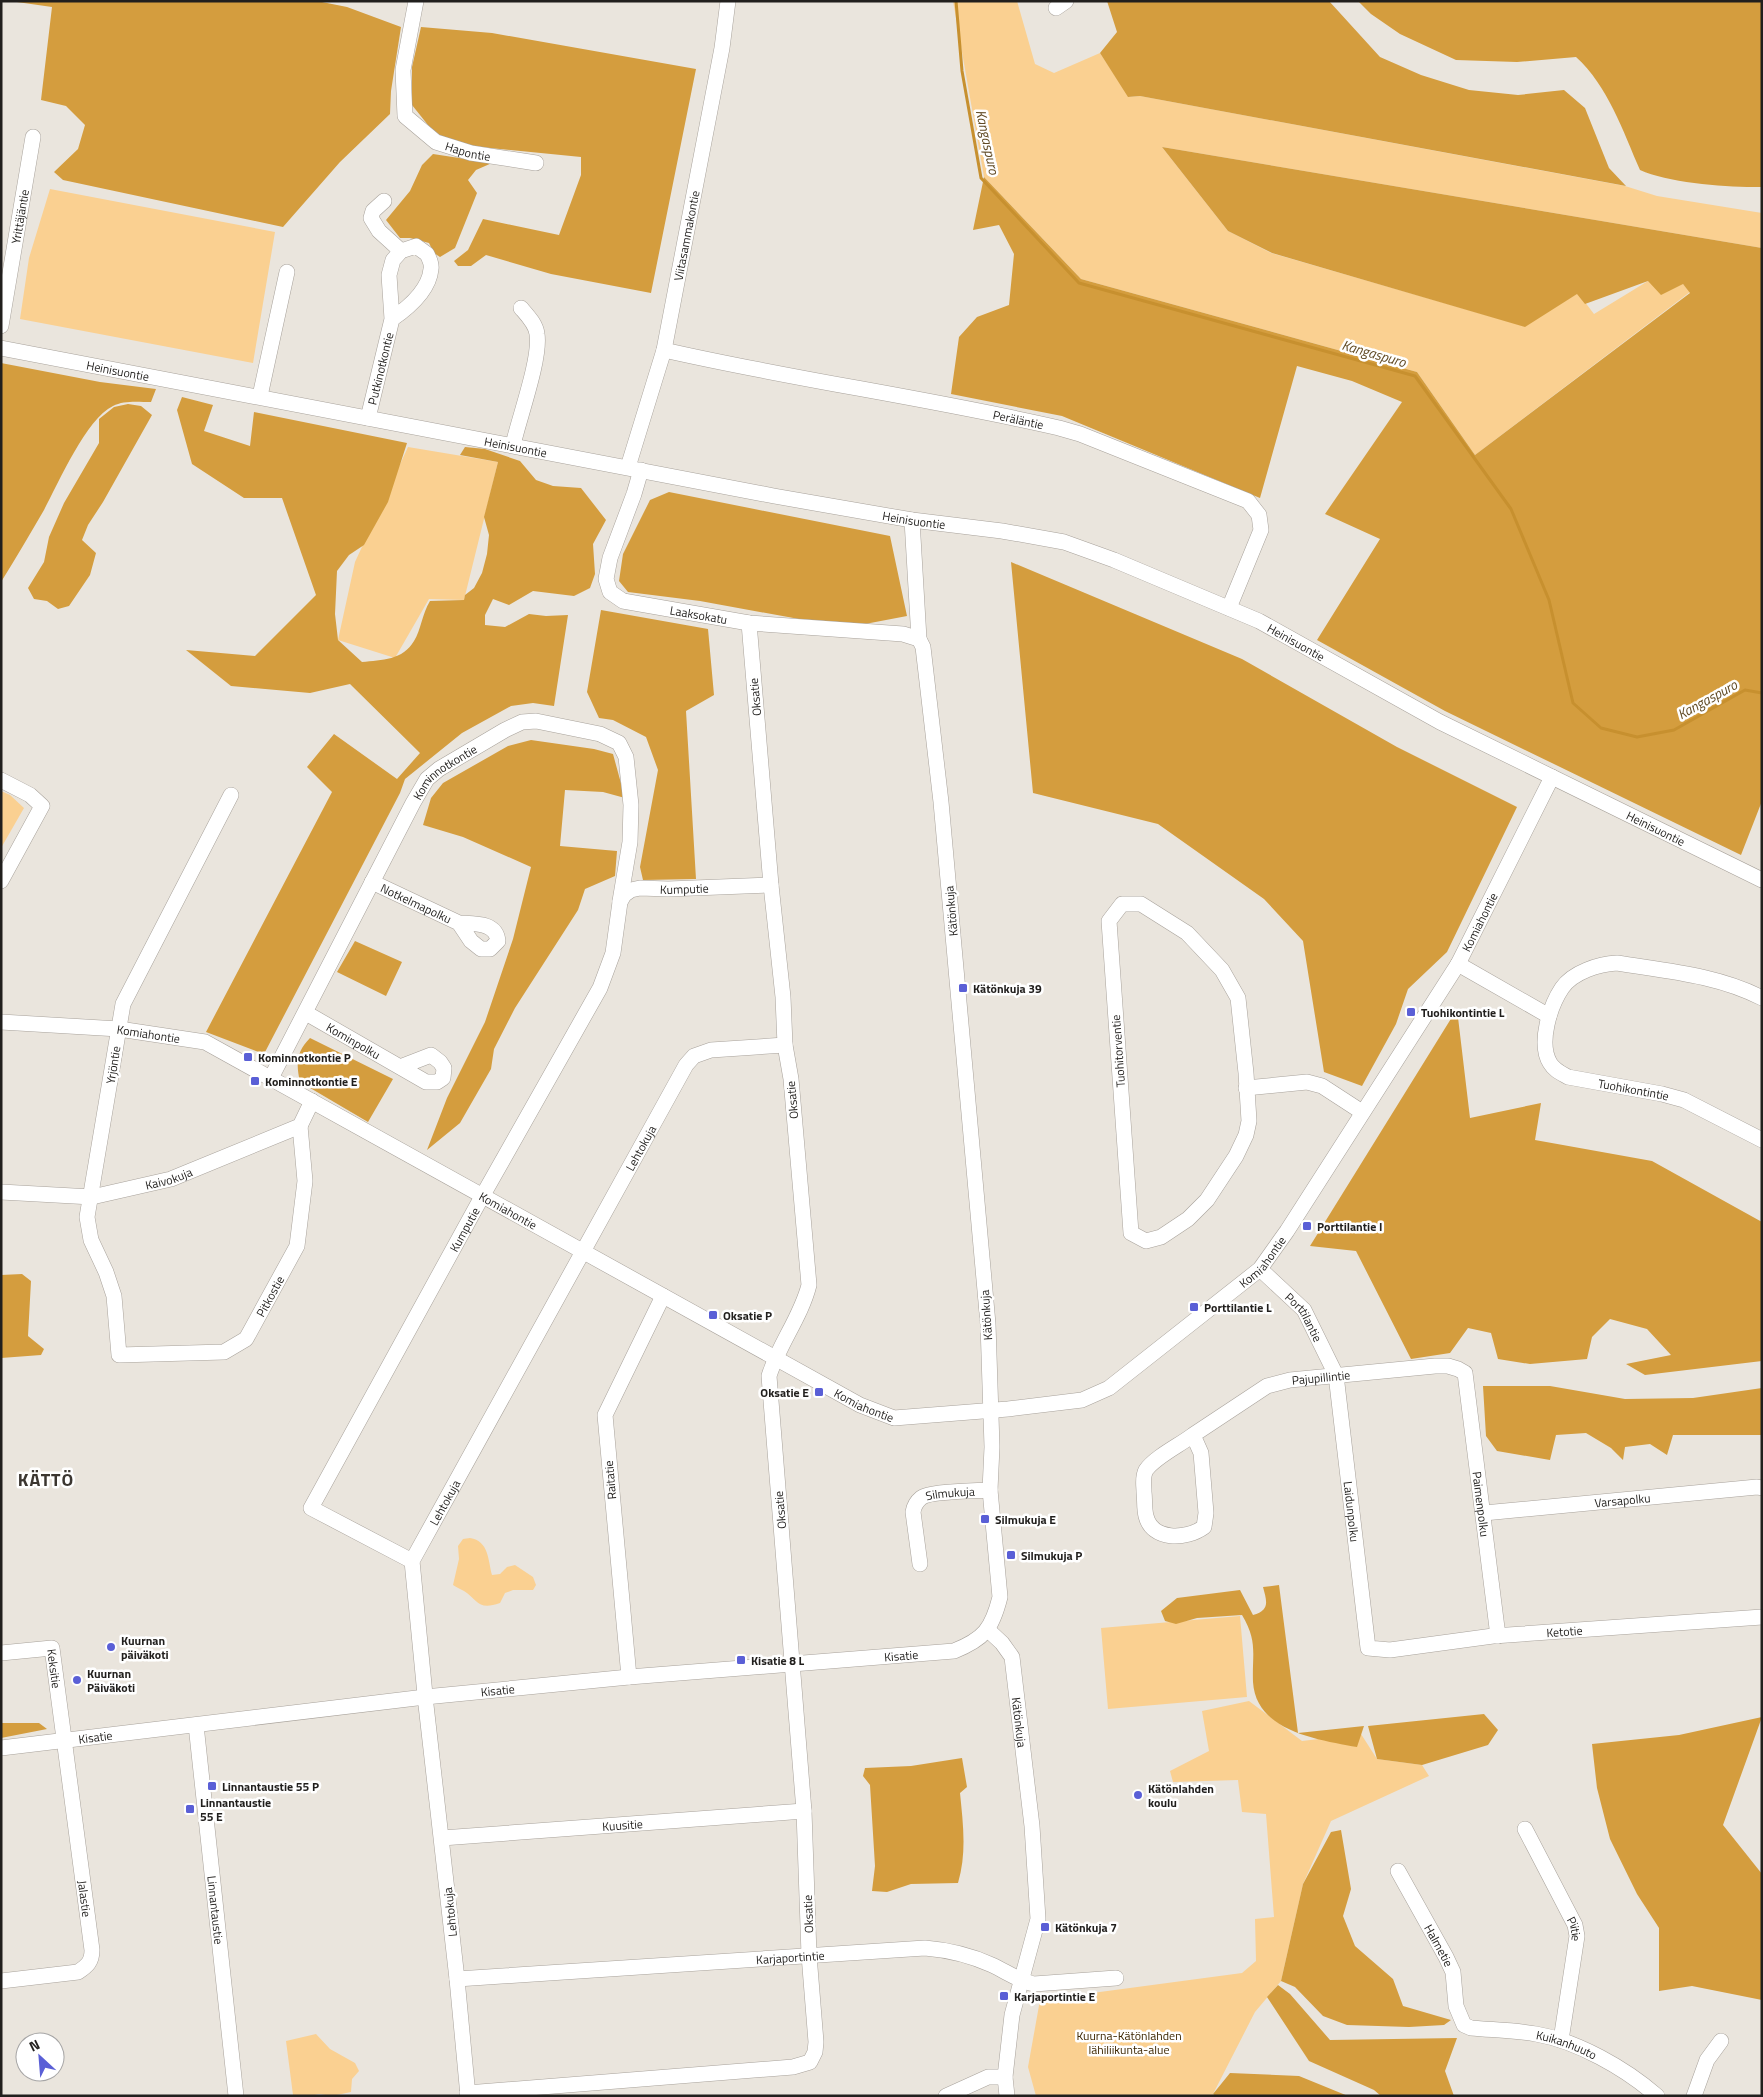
<svg xmlns="http://www.w3.org/2000/svg" width="1763" height="2097" font-family="'Titillium Web',sans-serif">
  <style>
    .green { fill: #fad091 }
    .forest { fill: #d49d3e }
    .lines { fill: none; stroke-linecap: round; stroke-linejoin: round }
    .stream { stroke: #c7902f; stroke-width: 3 }
    .minor-casing { stroke: #a8a29b; stroke-width: 16 }
    .minor { stroke: #fff; stroke-width: 15 }
    .poi-dot { fill: #5a5fd6; stroke: #fff; stroke-width: 2 }
    .labels { text-anchor: middle; dominant-baseline: central; stroke-width: 5; stroke-linejoin: round; paint-order: stroke }
    .street-label { font-size: 12px; fill: #211f1d; stroke: #fff }
    .poi-label { font-size: 12px; font-weight: bold; fill: #211f1d; stroke: #fff; text-anchor: start }
    .park-label { font-size: 12px; fill: #3c2600; stroke: #fff }
    .water-label { font-size: 14px; font-style: italic; fill: #614a24; stroke: #fff }
    .district-label { font-size: 18px; font-weight: bold; letter-spacing: 1px; fill: #3b3630; stroke: #fff }
  </style>
  <rect width="100%" height="100%" fill="#eae5dd"/>
  <!-- green -->
  <path class="green" d="M953 1H1017L1035 64 1054 73 1100 53 1129 97 1140 96 1625 186 1657 196 1762 213V248L1162 147 1228 231 1271 253 1524 326 1578 293 1594 314 1648 281 1683 284 1690 292 1475 455 1417 372 1081 279 984 177Z
    M50 189 275 232 253 363 20 319 29 258Z
    M408 447 498 462 464 600 429 599 395 658 338 640 355 562Z
    M1 791 10 795 24 808 1 848Z
    M470 1538C489 1541 488 1560 492 1575L500 1574 507 1567 515 1565 533 1577 536 1585 533 1590H513L505 1593 500 1603C478 1611 478 1600 464 1591 460 1589 456 1587 453 1585L459 1559 458 1546 463 1539Z
    M1240 1616 1247 1697 1108 1709 1101 1628Z
    M1249 1701 1302 1741 1361 1734 1377 1759 1422 1765 1429 1776 1331 1821 1303 1884 1281 1981 1255 2012 1213 2094 1215 2096H1036L1028 2067 1040 2000 1242 1973 1256 1961 1255 1919 1274 1917 1266 1814 1242 1812 1238 1780 1173 1782 1170 1771 1209 1751 1202 1711Z
    M316 2034 330 2049 355 2063 359 2071 352 2079 351 2092 332 2096 319 2094 310 2096 293 2095 286 2041Z"/>
  <!-- forest -->
  <path class="forest" d="M10 1H317L347 7 401 27 391 91 390 114 340 162 283 227 63 180 54 172 78 149 85 125 66 106 41 100 52 7Z
    M1107 1H1329L1380 57 1421 75 1469 90 1518 95 1564 90 1585 108 1609 168 1626 186 1140 96 1128 97 1100 53 1117 32Z
    M1358 1H1762V187C1730 188 1669 183 1640 170 1623 131 1608 86 1576 57L1517 62 1456 60 1400 34 1371 14Z
    M421 27 492 33 696 69 651 293 551 274 486 255 471 266H458L454 261 468 250 483 219 559 235 581 175V157L490 148 450 143 436 135 412 105V67Z
    M1162 147 1762 248V801L1741 855 1445 711 1317 640 1380 539 1325 514 1402 402 1352 381 1297 366 1260 498 1062 416 951 394 959 337 977 317 1009 305 1014 254 999 225 973 230 984 177 1081 279 1417 372 1475 455 1690 293 1683 284 1661 295 1648 281 1585 304 1577 294 1525 327 1272 253 1228 231Z
    M433 154 492 163 476 170 468 180 477 193 455 248 440 257 434 253 429 243 410 238H400L386 220 410 191 422 165Z
    M1 363 100 382 156 389 151 402C139 402 124 400 113 406 86 419 59 482 44 510 30 534 16 558 1 582Z
    M182 397 213 405 204 431 250 446 254 412 407 443 388 502 364 545 349 555 337 571 335 614 338 640 362 662C382 660 403 660 414 641 421 630 422 614 430 601L464 600 465 595 474 588 482 573 487 554 489 535 484 517 498 462 460 455 465 447 485 449 520 461 536 480 553 486 581 488 606 520 593 544 595 574 590 588 574 596 533 591 509 605 493 599 485 615V625L505 627 529 614 546 616 568 615 554 706 533 703 511 706 462 733 405 779 400 793 264 1054 206 1032 332 792 307 767 334 734 397 779 420 753 350 684 310 693 231 686 186 650 255 656 316 595 282 498H244L192 464 177 410Z
    M128 404 141 406 152 415 103 502 88 525 82 540 96 553 90 575 69 606 58 609 47 601 34 599 28 588 44 562 49 537 64 503 99 443V419L114 407Z
    M669 492 890 536 907 616 865 624 799 619 700 601 628 592 619 581 623 554 650 500Z
    M1011 562 1242 659 1397 747 1517 807 1447 952 1408 989 1396 1024 1362 1086 1324 1072 1303 941 1264 899 1158 824 1033 793Z
    M601 610 708 629 714 695 686 711 696 879 643 880 640 867 658 770 646 737 613 720 599 718 587 692Z
    M531 740 594 749 613 754 625 798 603 792 565 790 560 846 617 851 615 876 585 889 578 910 515 1008 494 1049 491 1069 460 1123 427 1150 447 1098 485 1022 513 939 531 867 463 837 423 825 431 798 443 783 508 746Z
    M355 941 402 962 386 996 337 972Z
    M1457 1009 1470 1118 1541 1103 1535 1140 1652 1161 1762 1222V1361L1645 1375 1626 1364 1671 1355 1647 1329 1610 1319 1592 1337 1587 1359 1530 1364 1498 1359 1491 1333 1468 1328 1450 1353 1411 1359 1356 1251 1310 1246Z
    M310 1038 393 1079 368 1122 300 1082C296 1064 296 1052 310 1038Z
    M22 1274 31 1281 28 1336 44 1349 41 1355 1 1358V1275Z
    M1483 1386H1550L1625 1399 1693 1398 1762 1388V1435H1673L1667 1455 1650 1444 1625 1447 1623 1460 1611 1448 1586 1433 1556 1435 1550 1460 1497 1451 1486 1436Z
    M1279 1585 1298 1733 1364 1726 1357 1747C1320 1740 1256 1732 1253 1682 1252 1653 1258 1642 1242 1615L1197 1618 1176 1624 1165 1621 1161 1611 1177 1598 1240 1590 1253 1615C1270 1610 1267 1602 1263 1587Z
    M1484 1714 1498 1730 1488 1745 1422 1765 1377 1759 1368 1726Z
    M1762 1717 1723 1825 1762 1874V2000L1692 1986 1659 1991V1928L1637 1894 1610 1839 1597 1788 1592 1744 1679 1735Z
    M1 1723H39L47 1729 1 1738Z
    M962 1758 967 1787 960 1793C963 1823 967 1853 958 1883L911 1884 887 1892 872 1891 875 1866 870 1785 863 1776 865 1768 911 1766Z
    M1341 1830 1351 1889 1343 1916 1355 1946 1393 1979 1403 2006 1451 2020 1444 2025 1409 2027 1347 2025 1323 2016 1295 1987 1281 1981 1303 1884 1331 1832Z
    M1278 1985 1290 1994 1330 2040 1457 2038 1445 2071 1454 2096H1381L1374 2090 1309 2061 1267 1997Z
    M1230 2073 1299 2076 1348 2096H1215L1213 2094Z"/>
  <g class="lines">
    <!-- stream -->
    <path class="stream" d="M956 1 962 71 981 178 1079 283 1415 376 1511 509 1549 600 1573 703 1601 728 1637 737 1674 730 1745 690 1762 693"/>
    <defs>
      <g id="minor">
        <path id="s1" d="M416 1 403 70 405 116 436 142 471 153 536 163"/>
        <path d="M1056 8 1066 1"/>
        <path d="M384 201 373 211 371 218 379 231 401 251"/>
        <path id="s2" d="M1 326 33 137"/>
        <path id="s3" d="M1 348 774 496 912 520 1002 531 1064 542 1114 560 1259 621 1440 722 1762 880"/>
        <path id="s4" d="M664 350C795 380 929 398 1059 428L1080 434 1248 501 1259 515 1261 530 1229 608"/>
        <path d="M260 396 287 272"/>
        <path id="s5" d="M368 418 392 319 389 275 393 260 401 251 416 246 427 254C429 258 432 265 431 269 429 291 408 308 392 319"/>
        <path d="M513 445C519 418 541 358 537 334 536 324 527 315 521 308"/>
        <path id="s6" d="M628 467 664 350 722 48 728 1"/>
        <path id="s7" d="M641 470 634 494 610 558 606 579 610 592 623 601 749 623 903 634 919 639"/>
        <path d="M1 780 30 795 42 806 1 881"/>
        <path id="s8" d="M231 795 123 1004 87 1217 91 1240 106 1272 114 1296 119 1355 224 1352 246 1339 297 1246 305 1181 300 1126"/>
        <path id="s9" d="M372 882 459 923 471 941 481 949H490L498 941C496 922 475 924 459 923"/>
        <path d="M1122 904H1141L1187 933 1222 970 1238 998 1246 1073 1249 1121 1246 1135 1236 1156 1207 1200 1188 1219 1161 1237 1146 1241 1131 1233 1109 921Z"/>
        <path d="M1458 964 1549 1016"/>
        <path id="s10" d="M1762 998C1717 975 1666 971 1617 963 1599 964 1573 972 1562 988 1550 1006 1538 1043 1550 1063 1554 1070 1561 1073 1568 1077L1662 1094 1684 1100 1762 1140"/>
        <path id="s11" d="M306 1013 426 1082H437L443 1078 444 1068 440 1062 431 1055 400 1067"/>
        <path id="s12" d="M1 1022 119 1029 205 1042 860 1405 894 1418 1008 1409 1082 1400 1109 1388 1260 1269 1287 1231 1458 964 1552 777"/>
        <path id="s13" d="M271 1078 413 803 427 779 439 769 505 730 522 722 536 721 600 734 619 743 626 757 631 805 630 842 620 901"/>
        <path d="M1246 1088 1307 1082 1322 1086 1362 1112"/>
        <path id="s14" d="M1 1192 92 1197 171 1179 300 1126 312 1101"/>
        <path id="s15" d="M1260 1269 1304 1310 1336 1375 1368 1648 1390 1650 1493 1636 1762 1617"/>
        <path id="s16" d="M1193 1435C1180 1445 1155 1457 1146 1470 1142 1477 1144 1485 1144 1492 1145 1500 1144 1508 1146 1516 1152 1541 1186 1540 1204 1527L1206 1513 1201 1453 1193 1435 1267 1386 1290 1380 1435 1366H1448L1458 1369 1465 1373 1498 1636"/>
        <path id="s17" d="M1484 1513 1757 1487 1762 1488"/>
        <path id="s18" d="M412 1561 311 1508 479 1202 600 988 613 953 620 902 624 895 631 890 640 888 668 889 771 885"/>
        <path id="s19" d="M920 1564 913 1512C914 1506 916 1502 921 1498 930 1491 976 1491 990 1490"/>
        <path id="s20" d="M988 1630 1002 1643 1012 1657 1032 1826 1038 1919 1012 2015 1005 2077 1007 2096"/>
        <path id="s21" d="M1 1653 52 1648 92 1950C92 1962 87 1966 78 1972L1 1981"/>
        <path d="M629 1677 605 1415 663 1296"/>
        <path id="s22" d="M196 1725 236 2096"/>
        <path id="s23" d="M1 1748 425 1697 629 1677 954 1651C984 1639 992 1629 1000 1597L990 1490 992 1447 988 1324 941 802 923 647 919 639 912 520"/>
        <path id="s24" d="M1525 1829 1575 1925 1577 1936 1561 2040"/>
        <path id="s25" d="M442 1838 804 1811"/>
        <path id="s26" d="M1398 1871 1446 1957 1453 1972 1456 2006 1464 2025 1471 2028C1492 2030 1514 2030 1536 2034 1577 2041 1625 2068 1657 2096"/>
        <path id="s27" d="M457 1979 925 1948C949 1950 970 1955 992 1965 1007 1972 1019 1981 1034 1984L1116 1978"/>
        <path d="M467 2093 793 2067 810 2062 815 2052 816 2042 809 1955 804 1811 769 1376C779 1344 801 1317 809 1285L791 1079 785 1045 783 997 771 885 749 623"/>
        <path id="s28" d="M468 2096 457 1979 426 1705 412 1561 686 1065 694 1056 711 1050 785 1045"/>
        <path d="M946 2096 988 2077H1005"/>
        <path d="M1694 2096 1707 2060 1721 2041"/>
      </g>
    </defs>
    <!-- minor casing -->
    <use href="#minor" class="minor-casing"/>
    <!-- minor -->
    <use href="#minor" class="minor"/>
  </g>
  <!-- markers -->
  <g class="poi-dot">
    <rect x="958" y="983" width="10" height="10" rx="2.5"/>
    <rect x="1406" y="1007" width="10" height="10" rx="2.5"/>
    <rect x="243" y="1052" width="10" height="10" rx="2.5"/>
    <rect x="250" y="1076" width="10" height="10" rx="2.5"/>
    <rect x="1302" y="1221" width="10" height="10" rx="2.5"/>
    <rect x="1189" y="1302" width="10" height="10" rx="2.5"/>
    <rect x="708" y="1310" width="10" height="10" rx="2.5"/>
    <rect x="814" y="1387" width="10" height="10" rx="2.5"/>
    <rect x="980" y="1514" width="10" height="10" rx="2.5"/>
    <rect x="1006" y="1550" width="10" height="10" rx="2.5"/>
    <circle cx="111" cy="1647" r="5"/>
    <rect x="736" y="1655" width="10" height="10" rx="2.5"/>
    <circle cx="77" cy="1680" r="5"/>
    <rect x="207" y="1781" width="10" height="10" rx="2.5"/>
    <circle cx="1138" cy="1795" r="5"/>
    <rect x="185" y="1804" width="10" height="10" rx="2.5"/>
    <rect x="1040" y="1922" width="10" height="10" rx="2.5"/>
    <rect x="999" y="1991" width="10" height="10" rx="2.5"/>
  </g>
  <g class="labels">
    <!-- street labels -->
    <g class="street-label">
      <text stroke="none"><textPath href="#s1" startOffset="190">Hapontie</textPath></text>
      <text stroke="none"><textPath href="#s2" startOffset="111">Yrittäjäntie</textPath></text>
      <text stroke="none"><textPath href="#s6" startOffset="239">Viitasammakontie</textPath></text>
      <text stroke="none"><textPath href="#s5" startOffset="51">Putkinotkontie</textPath></text>
      <text stroke="none"><textPath href="#s3" startOffset="119">Heinisuontie</textPath></text>
      <text stroke="none"><textPath href="#s4" startOffset="361">Peräläntie</textPath></text>
      <text stroke="none"><textPath href="#s3" startOffset="524">Heinisuontie</textPath></text>
      <text stroke="none"><textPath href="#s3" startOffset="929">Heinisuontie</textPath></text>
      <text stroke="none"><textPath href="#s7" startOffset="221">Laaksokatu</textPath></text>
      <text stroke="none"><textPath href="#s3" startOffset="1334">Heinisuontie</textPath></text>
      <text transform="translate(755 697) rotate(-95)">Oksatie</text>
      <text stroke="none"><textPath href="#s13" startOffset="355">Kominnotkontie</textPath></text>
      <text stroke="none"><textPath href="#s3" startOffset="1739">Heinisuontie</textPath></text>
      <text stroke="none"><textPath href="#s18" startOffset="868">Kumputie</textPath></text>
      <text stroke="none"><textPath href="#s9" startOffset="49">Notkelmapolku</textPath></text>
      <text transform="translate(951 911) rotate(-95)">Kätönkuja</text>
      <text stroke="none"><textPath href="#s12" startOffset="1812">Komiahontie</textPath></text>
      <text stroke="none"><textPath href="#s12" startOffset="148">Komiahontie</textPath></text>
      <text stroke="none"><textPath href="#s11" startOffset="55">Kominpolku</textPath></text>
      <text transform="translate(1118 1051) rotate(-94)">Tuohitorventie</text>
      <text transform="translate(113 1065) rotate(-81)">Yrjöntie</text>
      <text stroke="none"><textPath href="#s10" startOffset="381">Tuohikontintie</textPath></text>
      <text transform="translate(792 1100) rotate(-95)">Oksatie</text>
      <text stroke="none"><textPath href="#s28" startOffset="1010">Lehtokuja</textPath></text>
      <text stroke="none"><textPath href="#s14" startOffset="170">Kaivokuja</textPath></text>
      <text stroke="none"><textPath href="#s12" startOffset="552">Komiahontie</textPath></text>
      <text stroke="none"><textPath href="#s18" startOffset="432">Kumputie</textPath></text>
      <text stroke="none"><textPath href="#s12" startOffset="1408">Komiahontie</textPath></text>
      <text stroke="none"><textPath href="#s8" startOffset="774">Pitkostie</textPath></text>
      <text transform="translate(986 1315) rotate(-94)">Kätönkuja</text>
      <text stroke="none"><textPath href="#s15" startOffset="66">Porttilantie</textPath></text>
      <text stroke="none"><textPath href="#s16" startOffset="412">Pajupillintie</textPath></text>
      <text stroke="none"><textPath href="#s12" startOffset="958">Komiahontie</textPath></text>
      <text transform="translate(610 1480) rotate(-95)">Raitatie</text>
      <text stroke="none"><textPath href="#s19" startOffset="99">Silmukuja</textPath></text>
      <text stroke="none"><textPath href="#s17" startOffset="139">Varsapolku</textPath></text>
      <text stroke="none"><textPath href="#s28" startOffset="605">Lehtokuja</textPath></text>
      <text stroke="none"><textPath href="#s16" startOffset="690">Paimenpolku</textPath></text>
      <text transform="translate(780 1510) rotate(-95)">Oksatie</text>
      <text stroke="none"><textPath href="#s15" startOffset="270">Laidunpolku</textPath></text>
      <text stroke="none"><textPath href="#s15" startOffset="605">Ketotie</textPath></text>
      <text stroke="none"><textPath href="#s23" startOffset="905">Kisatie</textPath></text>
      <text stroke="none"><textPath href="#s21" startOffset="72">Keksitie</textPath></text>
      <text stroke="none"><textPath href="#s23" startOffset="500">Kisatie</textPath></text>
      <text stroke="none"><textPath href="#s20" startOffset="102">Kätönkuja</textPath></text>
      <text stroke="none"><textPath href="#s23" startOffset="95">Kisatie</textPath></text>
      <text stroke="none"><textPath href="#s25" startOffset="181">Kuusitie</textPath></text>
      <text stroke="none"><textPath href="#s21" startOffset="304">Jalastie</textPath></text>
      <text stroke="none"><textPath href="#s22" startOffset="186">Linnantaustie</textPath></text>
      <text transform="translate(450 1912) rotate(-96)">Lehtokuja</text>
      <text transform="translate(808 1914) rotate(-92)">Oksatie</text>
      <text stroke="none"><textPath href="#s24" startOffset="112">Piitie</textPath></text>
      <text stroke="none"><textPath href="#s26" startOffset="85">Halmetie</textPath></text>
      <text stroke="none"><textPath href="#s27" startOffset="334">Karjaportintie</textPath></text>
      <text stroke="none"><textPath href="#s26" startOffset="275">Kuikanhuuto</textPath></text>
    </g>
    <!-- poi labels -->
    <g class="poi-label">
      <text x="973" y="988">Kätönkuja 39</text>
      <text x="1421" y="1012">Tuohikontintie L</text>
      <text x="258" y="1057">Kominnotkontie P</text>
      <text x="265" y="1081">Kominnotkontie E</text>
      <text x="1317" y="1226">Porttilantie I</text>
      <text x="1204" y="1307">Porttilantie L</text>
      <text x="723" y="1315">Oksatie P</text>
      <text x="809" y="1392" text-anchor="end">Oksatie E</text>
      <text x="995" y="1519">Silmukuja E</text>
      <text x="1021" y="1555">Silmukuja P</text>
      <text x="121" y="1640">Kuurnan<tspan x="121" dy="14">päiväkoti</tspan></text>
      <text x="751" y="1660">Kisatie 8 L</text>
      <text x="87" y="1673">Kuurnan<tspan x="87" dy="14">Päiväkoti</tspan></text>
      <text x="222" y="1786">Linnantaustie 55 P</text>
      <text x="1148" y="1788">Kätönlahden<tspan x="1148" dy="14">koulu</tspan></text>
      <text x="200" y="1802">Linnantaustie<tspan x="200" dy="14">55 E</tspan></text>
      <text x="1055" y="1927">Kätönkuja 7</text>
      <text x="1014" y="1996">Karjaportintie E</text>
    </g>
    <!-- park labels -->
    <g class="park-label">
      <text x="1129" y="2035">Kuurna-Kätönlahden<tspan x="1129" dy="14">lähiliikunta-alue</tspan></text>
    </g>
    <!-- water labels -->
    <g class="water-label">
      <text transform="translate(988 142) rotate(78)">Kangaspuro</text>
      <text transform="translate(1374 353) rotate(16)">Kangaspuro</text>
      <text transform="translate(1707 699) rotate(-29)">Kangaspuro</text>
    </g>
    <!-- district labels -->
    <g class="district-label">
      <text x="46" y="1479">KÄTTÖ</text>
    </g>
  </g>
  <!-- border -->
  <rect width="1763" height="2097" fill="none" stroke="#211f1d" stroke-width="5"/>
  <!-- north arrow -->
  <g transform="translate(40 2057) rotate(334)"><circle r="24" fill="#ffffff" stroke="#a6a5a5"/>
  <path d="M0-4L9 19L0 12L-9 19Z" fill="#5a5fd6"/>
  <text y="-8" font-size="14" font-weight="bold" text-anchor="middle" fill="#211f1d">N</text>
  </g>
</svg>
